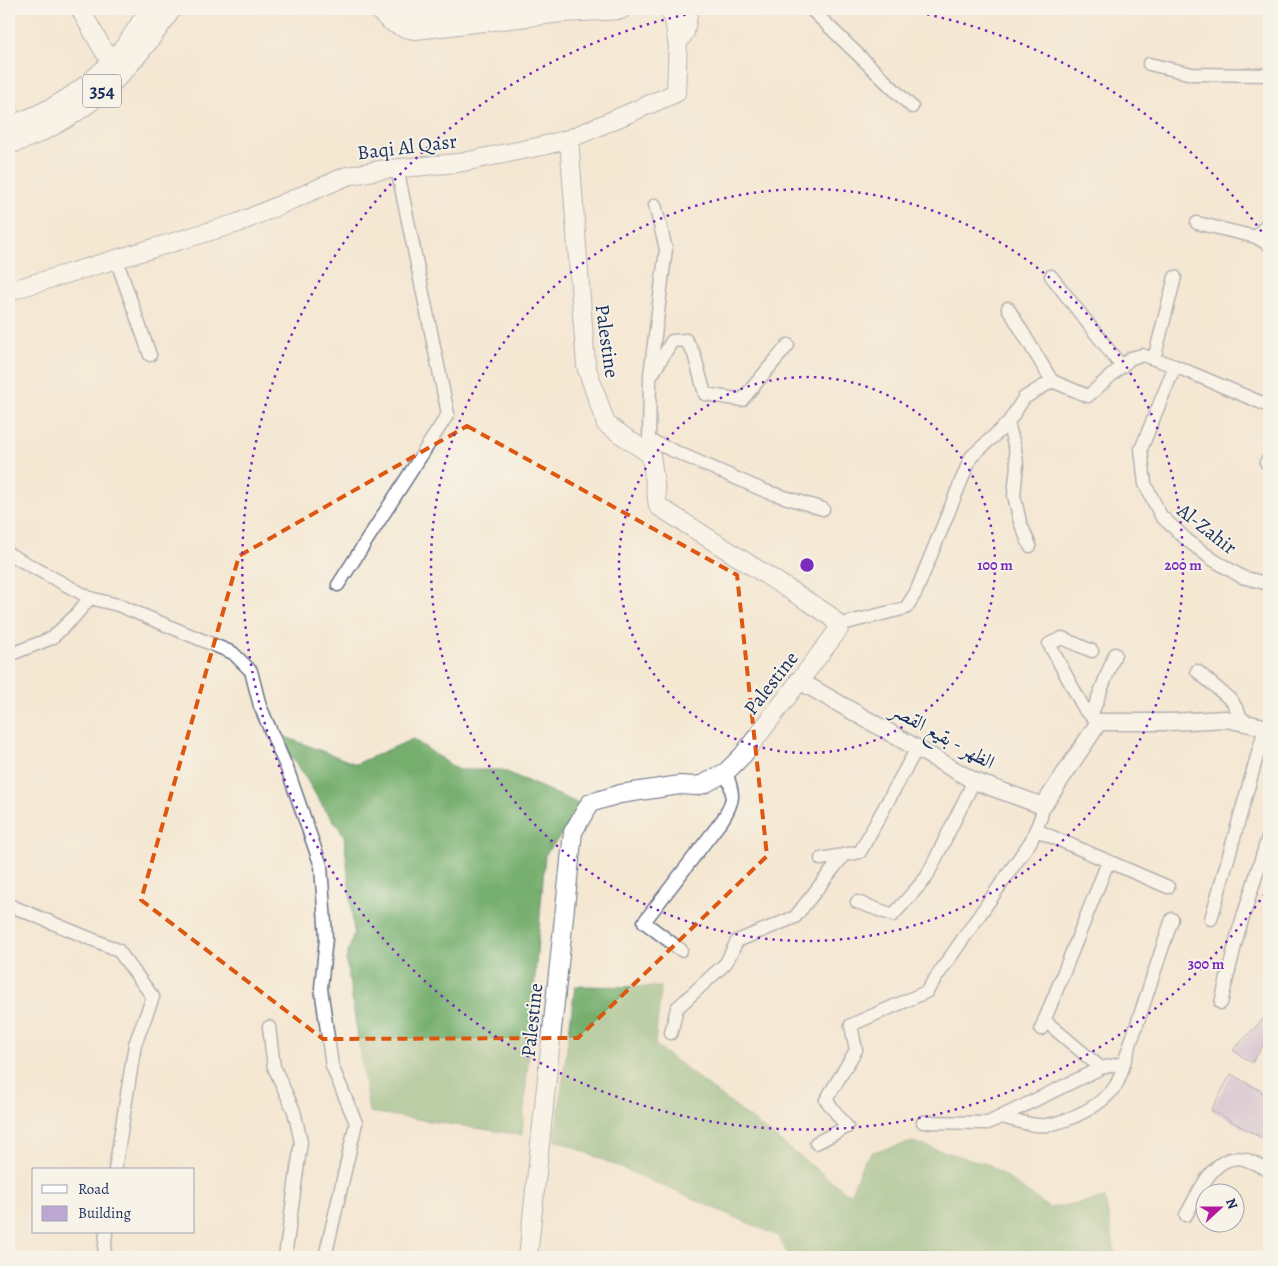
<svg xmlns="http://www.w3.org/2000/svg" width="1278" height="1266" font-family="Alegreya,Amiri,serif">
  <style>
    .forest { fill: #74ae6d; stroke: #486e66 }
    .building { fill: #bea6d3 }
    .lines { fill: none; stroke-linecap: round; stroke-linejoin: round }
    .minor-casing { stroke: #677087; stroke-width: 15 }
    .tertiary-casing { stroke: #677087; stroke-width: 19 }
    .secondary-casing { stroke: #677087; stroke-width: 20 }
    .primary-casing { stroke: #677087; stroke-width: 22 }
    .minor { stroke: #fff; stroke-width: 12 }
    .tertiary { stroke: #fff; stroke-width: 16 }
    .secondary { stroke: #fff; stroke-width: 18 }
    .primary { stroke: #fff; stroke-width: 20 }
    .marked { fill: none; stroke: #de5710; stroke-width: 4; stroke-dasharray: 10 6; stroke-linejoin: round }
    .ring { fill: none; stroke: #7b2cbf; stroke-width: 2.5; stroke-dasharray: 2.5 5 }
    .labels { text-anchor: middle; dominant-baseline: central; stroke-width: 4; stroke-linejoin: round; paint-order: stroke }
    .shield { fill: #f7f3e8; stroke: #5d6a87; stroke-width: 1 }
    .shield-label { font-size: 19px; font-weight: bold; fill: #1b2f5e }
    .street-label { font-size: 20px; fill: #1b2f5e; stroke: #f7f3e8 }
    .centre { fill: #7b2cbf; stroke: #f7f3e8; stroke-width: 2.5 }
    .ring-label { font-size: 15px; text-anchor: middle; font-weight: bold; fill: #7b2cbf; stroke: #f7f3e8; stroke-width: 4; stroke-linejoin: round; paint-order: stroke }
  </style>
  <rect width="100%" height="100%" fill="#f7f3e8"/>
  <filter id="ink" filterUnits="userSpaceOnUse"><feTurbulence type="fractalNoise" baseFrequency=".02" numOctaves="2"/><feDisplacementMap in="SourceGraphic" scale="10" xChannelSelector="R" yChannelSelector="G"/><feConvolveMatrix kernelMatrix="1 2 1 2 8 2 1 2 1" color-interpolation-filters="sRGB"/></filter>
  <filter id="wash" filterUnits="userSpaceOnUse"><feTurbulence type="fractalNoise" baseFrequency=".0096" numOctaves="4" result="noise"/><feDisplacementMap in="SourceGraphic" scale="20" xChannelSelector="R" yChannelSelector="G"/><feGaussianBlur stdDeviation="1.12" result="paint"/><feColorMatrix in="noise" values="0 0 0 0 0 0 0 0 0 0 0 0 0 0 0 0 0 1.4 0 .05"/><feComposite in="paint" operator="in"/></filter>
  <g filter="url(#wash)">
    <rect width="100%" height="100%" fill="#f4e8d3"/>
    <!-- forest -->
    <path class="forest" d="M267 730 356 764 413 739 458 770H502L584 806 545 855 522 1135 369 1112 346 959 354 933 344 835 322 805 296 762Z
      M575 986 661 987 655 1045 850 1195 863 1162 872 1152 912 1142 990 1165 1049 1208 1105 1198 1116 1257H789L778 1236 555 1139Z"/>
    <g id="blocks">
      <!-- building -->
      <path class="building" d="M1269 1013V1036L1252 1063 1233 1050Z
        M1231 1074 1269 1096V1142L1211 1110Z"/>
    </g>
  </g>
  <g filter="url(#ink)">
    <use href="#blocks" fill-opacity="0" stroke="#677087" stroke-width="1"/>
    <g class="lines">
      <defs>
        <path id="minor" d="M811 9 912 107
          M1149 64 1192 74 1269 75
          M1197 223 1256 237 1269 245
          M1256 237 1269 222
          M116 259 150 355
          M1051 276 1122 367
          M1008 308 1052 381 1088 396 1131 358 1142 355 1175 366 1269 406
          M1154 359 1175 277
          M1175 366 1141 449 1145 484 1161 516 1187 540 1212 559 1242 577 1269 584
          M650 375 666 249 655 205
          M1008 423 1015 448 1017 465 1014 495 1020 522 1030 546
          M649 440 650 378 672 341 686 340 694 354 705 394 742 400 788 345
          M649 447V440L765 491 823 509
          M1266 462 1269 465
          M9 554 90 598
          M338 585 448 414 397 168
          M838 625 906 608 916 592 971 457 1008 423 1024 398 1052 381
          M1092 651 1062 638 1049 644 1085 710 1099 722
          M9 655 52 638 74 617 90 598 118 605 233 653 251 671 260 706 288 771 321 866 326 938 321 988 332 1066 356 1123 325 1257
          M1197 671 1232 701 1245 724
          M1091 716 1115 654
          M1036 830 1168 887
          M821 859 860 852 917 748
          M857 902 893 915 926 878 974 781
          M9 905 118 950 153 997 135 1044 115 1170
          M1211 919 1265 728
          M681 950 644 922 723 819C735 799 734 794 726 772
          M1221 1003 1238 933 1269 834
          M1044 1020 1101 1068 1124 1063 1172 919
          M269 1027 274 1067 294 1111 301 1142 285 1257
          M1041 1029 1108 862
          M671 1033 677 1008 726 963 737 941 795 917 844 855
          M1001 1117C1015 1120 1033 1127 1047 1125 1070 1121 1104 1105 1116 1085 1120 1079 1122 1070 1124 1063
          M923 1122 988 1123 1101 1068
          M816 1143 847 1127 826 1100 856 1050 851 1025 926 992 1031 841 1041 817 1043 806
          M1186 1215C1198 1195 1213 1152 1244 1159 1253 1162 1261 1167 1269 1170
          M104 1257 106 1232"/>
        <path id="tertiary" d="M798 680 974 781 1043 806 1099 722H1170L1226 719 1269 728"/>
        <path id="secondary" d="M80 9 105 53 118 56
          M9 291 238 223 347 176 379 170 458 163 542 146 569 139 676 93 678 41
          M528 1257 573 832 590 803 620 794 680 785 696 786 704 784 726 772 743 755 839 629 838 625 829 615 658 506 651 455 606 424 586 366 569 139"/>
        <path id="primary" d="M379 9C389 21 399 27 415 29L562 12 621 9
          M406 9 420 13H466
          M670 9 675 19 678 40
          M678 41 684 32 688 9
          M9 126C51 114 88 89 118 56 130 43 140 24 150 9
          M9 144C85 118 127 74 171 9"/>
      </defs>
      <!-- minor casing -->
      <use href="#minor" class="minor-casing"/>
      <!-- tertiary casing -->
      <use href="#tertiary" class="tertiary-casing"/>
      <!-- secondary casing -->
      <use href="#secondary" class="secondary-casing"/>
      <!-- primary casing -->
      <use href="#primary" class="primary-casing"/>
      <!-- minor -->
      <use href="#minor" class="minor"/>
      <!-- tertiary -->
      <use href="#tertiary" class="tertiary"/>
      <!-- secondary -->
      <use href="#secondary" class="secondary"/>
      <!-- primary -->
      <use href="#primary" class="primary"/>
    </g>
  </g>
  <!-- marked area -->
  <path d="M0 0H1278V1266H0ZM467 426 737 575 767 856 578 1038 323 1039 141 900 239 556Z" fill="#f4e8d3" fill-opacity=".55" fill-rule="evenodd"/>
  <path class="marked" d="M467 426 737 575 767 856 578 1038 323 1039 141 900 239 556Z"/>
  <!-- distance rings -->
  <g class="ring">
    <circle cx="807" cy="565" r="188"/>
    <circle cx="807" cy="565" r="376"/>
    <path d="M1269 888A564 564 0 1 1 709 10M905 10A564 564 0 0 1 1269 242"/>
  </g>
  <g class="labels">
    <!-- shield labels -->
    <rect class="shield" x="83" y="74.5" width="38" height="33" rx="4"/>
    <g class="shield-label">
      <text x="102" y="91">354</text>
    </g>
    <!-- street labels -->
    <g class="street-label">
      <text transform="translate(407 147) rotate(-7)">Baqi Al Qasr</text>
      <text transform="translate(607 341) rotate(82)">Palestine</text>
      <text transform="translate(1207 529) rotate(38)">Al-Zahir</text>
      <text transform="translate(771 683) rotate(-52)">Palestine</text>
      <text transform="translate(943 736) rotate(29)">الظهر - بقيع القصر</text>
      <text transform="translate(532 1020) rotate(-84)">Palestine</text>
    </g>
  </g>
  <circle cx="807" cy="565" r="8" class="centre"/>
  <g class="ring-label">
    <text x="995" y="570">100 m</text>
    <text x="1183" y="570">200 m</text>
    <text x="1206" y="969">300 m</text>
  </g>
  <!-- margin -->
  <rect width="1278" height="1266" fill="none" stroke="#f7f3e8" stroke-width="30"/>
  <!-- legend -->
  <rect x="32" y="1168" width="162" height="65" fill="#f7f3e8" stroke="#9fa5b1"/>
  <rect x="42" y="1185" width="25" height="8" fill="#ffffff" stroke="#9fa5b1"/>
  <text x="78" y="1194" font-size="15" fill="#1b2f5e">Road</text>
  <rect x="42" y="1206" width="25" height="15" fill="#bea6d3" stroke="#9fa5b1"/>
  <text x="78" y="1218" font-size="15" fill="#1b2f5e">Building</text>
  <!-- north arrow -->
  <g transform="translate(1220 1208) rotate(69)"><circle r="24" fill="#f7f3e8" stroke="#9fa5b1"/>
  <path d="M0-4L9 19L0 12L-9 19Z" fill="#b5179e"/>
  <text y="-8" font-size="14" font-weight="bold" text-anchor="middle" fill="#1b2f5e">N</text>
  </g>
</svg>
